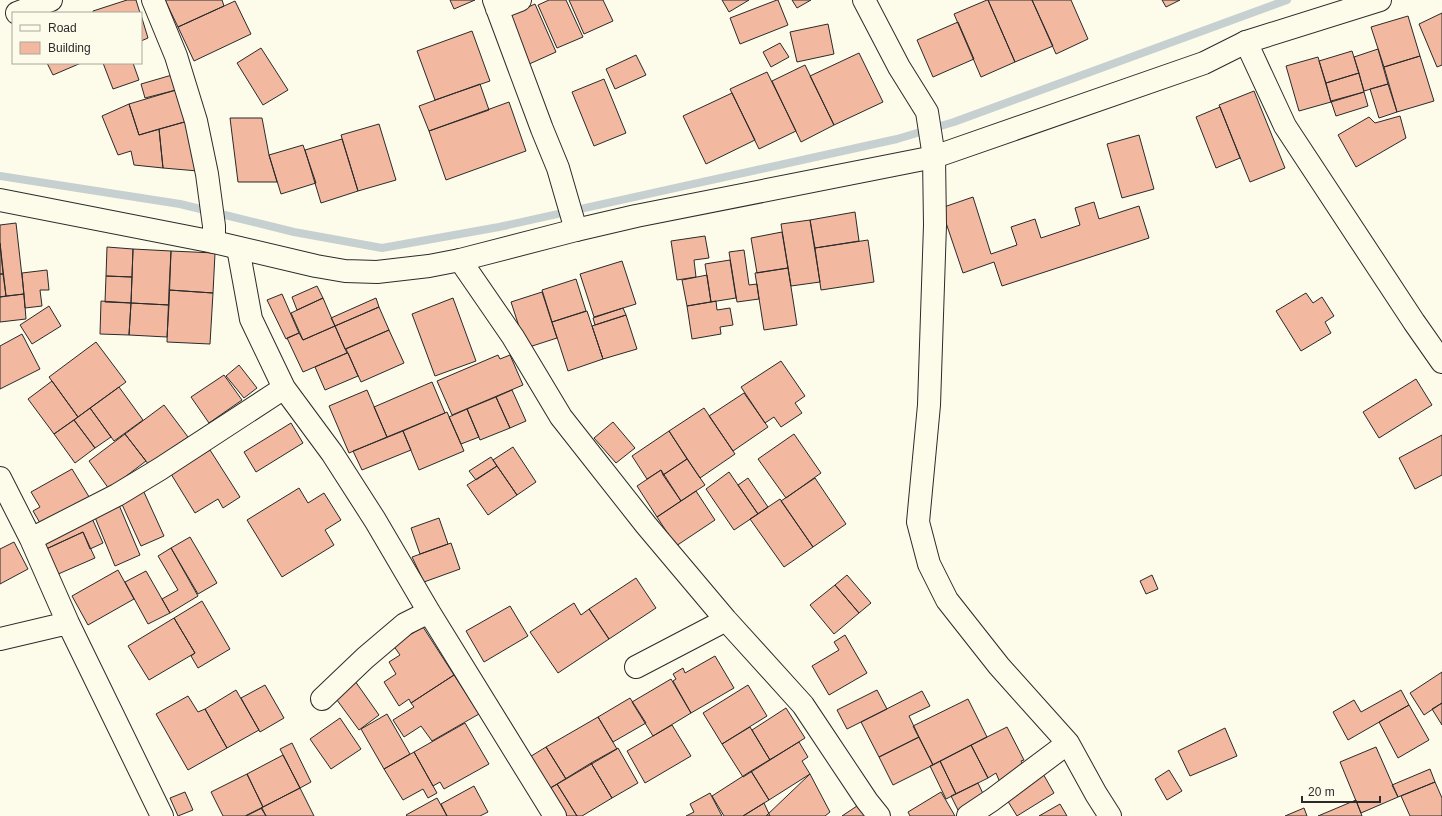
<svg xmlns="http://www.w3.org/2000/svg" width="1442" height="816" font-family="Helvetica,sans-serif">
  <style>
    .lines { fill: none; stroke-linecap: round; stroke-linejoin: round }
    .stream { stroke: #c7d0d0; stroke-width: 8 }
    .building { fill: #f2b8a0; stroke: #2b2b2b }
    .minor-casing { stroke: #2b2b2b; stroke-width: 24 }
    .secondary-casing { stroke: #2b2b2b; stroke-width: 24 }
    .minor { stroke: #fdfbea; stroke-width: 22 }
    .secondary { stroke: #fdfbea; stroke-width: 22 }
  </style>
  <rect width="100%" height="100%" fill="#fdfbea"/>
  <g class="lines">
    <!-- stream -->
    <path class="stream" d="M0 176 180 204 294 232 382 248 499 227 897 139 954 122 1287 0"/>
  </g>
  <!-- building -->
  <path class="building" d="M127 0H136L140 13H93V11Z
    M165 0H222L224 6 178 27Z
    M450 0H475L454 9Z
    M549 0H566L583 37 557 48 538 5Z
    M569 0H603L613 21 584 34Z
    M722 0H749L729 12Z
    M777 0H778L788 25 740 44 730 18Z
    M792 0H811L797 8Z
    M987 0H988L1015 62 981 77 954 14Z
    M988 0H1032L1053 46 1015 62Z
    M1032 0H1071L1088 39 1056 54Z
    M1162 0H1180L1166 7Z
    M235 1 251 34 194 61 178 27Z
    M535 4 556 52 527 65 506 17Z
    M1442 13V65L1437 67 1419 24Z
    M141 15 148 38 141 41Z
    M1408 16 1420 56 1384 67 1371 27Z
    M958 22 974 59 933 77 917 40Z
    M828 24 834 54 797 62 790 32Z
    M472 31 490 81 435 100 417 51Z
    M780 43 789 57 771 67 763 52Z
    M261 48 288 90 263 105 237 63Z
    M1378 49 1388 84 1364 91 1354 57Z
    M1352 51 1359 73 1326 83 1319 61Z
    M859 53 883 102 834 125 810 76Z
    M636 55 646 75 615 89 606 69Z
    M1420 56 1434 101 1397 112 1384 67Z
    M1318 57 1331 102 1299 111 1286 66Z
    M47 63H81L53 75Z
    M103 63H133L139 80 113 89Z
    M805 65 834 125 801 142 772 81Z
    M767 72 796 131 759 149 730 89Z
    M1359 73 1364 92 1331 102 1326 83Z
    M172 75 176 90 145 98 141 84Z
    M604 79 626 133 594 146 572 92Z
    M480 84 489 110 429 131 419 106Z
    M1388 84 1397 112 1379 118 1370 89Z
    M176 90 188 121 139 135 129 104Z
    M1254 91 1285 168 1250 182 1219 105Z
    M1364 92 1368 106 1336 116 1331 101Z
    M732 93 755 140 706 164 683 116Z
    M509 102 526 151 446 180 429 131Z
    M129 104 139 135 159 129 163 168 134 165 131 151 118 155 102 116Z
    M1220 107 1240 158 1216 168 1196 117Z
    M1400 116 1406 138 1356 167 1338 135 1369 117 1375 123Z
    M230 118H262L269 155 277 182H238Z
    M188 121 198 171 163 168 159 129Z
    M379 124 396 180 358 191 341 135Z
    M1139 135 1154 189 1122 198 1107 144Z
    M342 139 358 191 321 203 305 150Z
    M303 145 316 183 281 194 269 155Z
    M973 197 991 254 1017 245 1011 227 1035 219 1041 238 1080 225 1075 208 1094 202 1099 219 1139 206 1149 238 1002 286 994 262 963 273 941 208Z
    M855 212 859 241 815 248 810 220Z
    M810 220 820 282 791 286 781 224Z
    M16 223 24 294 6 296 0 243V225Z
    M782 232 788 268 757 273 751 238Z
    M705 236 709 258 694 260 696 277 677 280 671 241Z
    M868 240 874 282 821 290 815 248Z
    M0 243 3 274H0Z
    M107 247 133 249 132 277 106 276Z
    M133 249 171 251 169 305 131 303Z
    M744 250 749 285 757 284 759 299 737 302 729 252Z
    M171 251 215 253 213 293 169 290Z
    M730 260 736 298 711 302 705 264Z
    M622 261 636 304 594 317 580 274Z
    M788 268 797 325 764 330 755 273Z
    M47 270 49 290H40L42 306 25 308 22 273Z
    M0 274H3L6 296 0 297Z
    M707 275 711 302 687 306 682 280Z
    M106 276 132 277 131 303 105 302Z
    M576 279 586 311 552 322 542 290Z
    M317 286 323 298 297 310 292 297Z
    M169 290 213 293 210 344 167 342Z
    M542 292 557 338 526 348 511 302Z
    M1306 293 1313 303 1322 297 1334 316 1325 322 1331 333 1301 351 1276 311Z
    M24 294 26 319 0 322V297Z
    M282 294 299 333 286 339 267 300Z
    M323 298 335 326 303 340 291 313Z
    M376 298 379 307 335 326 331 318Z
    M453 298 476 361 435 376 412 314Z
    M101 301 131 303 129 335 100 334Z
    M716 301 717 310 730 308 733 325 720 327 721 334 692 339 687 306Z
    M131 303 169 305 167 337 129 335Z
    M49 306 61 326 32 344 20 325Z
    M379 307 389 330 345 349 335 326Z
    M623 308 626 315 595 325 593 318Z
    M587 311 603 359 568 371 552 322Z
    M626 315 637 349 603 359 592 326Z
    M335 326 347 353 303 372 287 338 299 333 303 340Z
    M389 330 404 363 361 382 346 349Z
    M22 334 40 369 0 389V346Z
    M96 342 126 382 78 417 49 377Z
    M347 353H348L358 376 325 390 315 367Z
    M498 355 500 359 510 355 523 385 452 415 437 381Z
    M781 361 805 396 795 403 802 413 781 427 774 417 765 423 741 387Z
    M239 365 257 388 244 398 226 376Z
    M224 375 242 400 209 423 191 397Z
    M1416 379 1432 405 1379 438 1363 412Z
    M52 381 78 417 54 434 28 399Z
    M432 382 445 413 387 437 374 407Z
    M119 387 143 420 114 441 90 408Z
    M367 390 387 437 349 453 329 406Z
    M512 390 526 421 510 428 496 397Z
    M744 393 768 427 733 451 709 416Z
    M496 397 510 428 480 440 467 409Z
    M164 405 188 437 149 465 125 434Z
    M90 408 111 437 95 448 74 420Z
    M704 408 735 454 700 478 669 431Z
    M467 409 479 437 461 444 449 417Z
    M447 412 464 451 419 470 403 431Z
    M74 420 95 448 75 463 54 434Z
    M613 422 635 448 616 463 594 438Z
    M291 423 303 443 256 472 244 452Z
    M403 431 411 450 362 470 353 451Z
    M669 431 687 459 663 475 661 470 647 479 632 456Z
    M125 434 146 461 109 489 89 461Z
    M794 434 821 473 786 498 758 459Z
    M1442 435V475L1415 489 1399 458Z
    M513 447 536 482 517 495 493 460Z
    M210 450 240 497 223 508 218 499 195 513 171 474Z
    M491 457 497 466 476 480 469 471Z
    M687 459 705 485 681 501 663 475Z
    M497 466 517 495 488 515 467 485Z
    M72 469 91 500 43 528 33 511 40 507 31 492Z
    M661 470 681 501 657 517 637 486Z
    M729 472 758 514 734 530 706 489Z
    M748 478 768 507 758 514 738 485Z
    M815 478 846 524 813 547 781 501Z
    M299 488 308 503 324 493 341 520 325 530 334 545 282 577 247 520Z
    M143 490 164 536 141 546 120 500Z
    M696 491 715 520 676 546 657 517Z
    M780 499 813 547 784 567 750 519Z
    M119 505 140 555 115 566 94 515Z
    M91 516 103 543 90 549 83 532 44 550 39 540Z
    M439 518 448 544 420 554 411 528Z
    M83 532 95 558 56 575 44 550Z
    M190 537 217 583 198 594 171 548Z
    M14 542 28 569 0 584V549Z
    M451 543 460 569 424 582 412 557Z
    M171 548 198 596 170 613 162 599 178 590 158 556Z
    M118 570 134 599 88 625 72 596Z
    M146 571 170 613 148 624 125 582Z
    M847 575 871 603 859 613 835 585Z
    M1152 575 1158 589 1146 594 1140 581Z
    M636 578 656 608 609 639 589 609Z
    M835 585 859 613 834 634 810 605Z
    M202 601 230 649 198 668 191 656 195 653 174 618Z
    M574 603 581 615 589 609 609 639 558 673 530 632Z
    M510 606 528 636 484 662 466 631Z
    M174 618 195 653 149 680 128 646Z
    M423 627 454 675 411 703 409 699 399 706 384 682 396 674 389 662 400 655 393 645Z
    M845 635 867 673 829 695 812 666 839 650 834 642Z
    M715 656 734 688 691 713 673 681 676 679 673 674 683 668 685 673Z
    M1442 672V703L1424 715 1410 693Z
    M454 675 479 714 432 741 421 726 404 737 393 720 414 707 411 703Z
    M671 679 691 713 653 736 632 702Z
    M355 681 379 715 359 730 334 696Z
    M265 685 284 718 260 732 241 698Z
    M748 685 767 716 722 744 703 713Z
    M236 690 259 730 227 748 205 709Z
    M877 690 887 709 847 729 837 710Z
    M1401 690 1409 705 1348 740 1333 712 1354 700 1361 712Z
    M922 691 930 706 909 716 919 737 879 757 861 722Z
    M188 696 198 712 205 709 227 748 188 770 156 714Z
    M630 698 646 723 613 742 598 717Z
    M968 699 987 737 933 765 913 726Z
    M1442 703V725L1432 709Z
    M1409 705 1429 740 1398 758 1379 722Z
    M786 708 805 738 770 760 752 730Z
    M387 714 410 754 384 769 361 729Z
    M598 717 617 749 566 779 546 747Z
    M340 718 361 749 331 769 310 739Z
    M465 723 489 764 444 789 440 782 433 786 414 752Z
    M672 725 691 756 645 783 627 751Z
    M750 727 770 760 743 777 722 744Z
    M1007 727 1024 760 1021 761 1027 772 1001 785 996 773 988 778 971 745Z
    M1225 728 1237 756 1190 776 1178 751Z
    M919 737 933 765 893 785 879 757Z
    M799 742 808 757 802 761 810 774 769 800 751 771Z
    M292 743 311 782 300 788 280 749Z
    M971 745 988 778 956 794 940 761Z
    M546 747 566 779 547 790 528 758Z
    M1376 747 1398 797 1361 813 1340 762Z
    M618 748 638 783 612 798 591 763Z
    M414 752 437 793 428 798 423 789 403 800 384 769Z
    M283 755 300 788 263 807 247 774Z
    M940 761 956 794 946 799 930 766Z
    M591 763 612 798 582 816H577L557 784Z
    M1430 769 1435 782 1398 797 1392 785Z
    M1169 770 1182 791 1167 800 1155 779Z
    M751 771 769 800 743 816H724L712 796Z
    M1042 772 1054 793 1017 816 1004 795Z
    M247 774 263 807 245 816H223L211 792Z
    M810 774 830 812 825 816H766Z
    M1435 782 1442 798V816H1410L1401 796Z
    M978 783 986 800 961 816 951 796Z
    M557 784 577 816H562L547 790Z
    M474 786 488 812 480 816H447L441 804Z
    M300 788 314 816H266L261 808Z
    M185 792 193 810 178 816 170 798Z
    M941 792 955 816H910L908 812Z
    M710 793 722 816H686L694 812 690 804Z
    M437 798 447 816H407L406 815Z
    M1356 800 1362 816H1318Z
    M764 803 770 816H743Z
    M860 804 868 816H842Z
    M1060 804 1067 816H1039Z
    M262 808 266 816H246Z
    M1304 808 1307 816H1285Z"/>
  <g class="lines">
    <defs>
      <path id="minor" d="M153 0 176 56 196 121 207 174 214 226V242
        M494 0 542 129 558 168 576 230
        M864 0 899 67 927 112 934 157 935 225 929 405 918 522 929 564 947 600 999 666 1068 743 1096 794 1110 816
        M497 9 520 0
        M17 13 51 0
        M1246 42 1285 126 1414 322 1442 362
        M238 248 251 319 284 388 332 453 375 520 429 612 555 816
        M460 260 513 337 561 417 646 525 726 620 803 705 867 801 879 816
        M0 478 31 539 68 623 162 816
        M31 539 117 495 160 469 284 388
        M0 639 68 623
        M636 667 726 620
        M322 699 365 658 405 624 429 612
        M968 816 992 800 1068 743"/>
      <path id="secondary" d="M0 200 214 242 316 266 345 271 377 272 429 266 460 260 576 230 636 216 934 157 1204 63 1246 42 1380 0"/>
    </defs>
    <!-- minor casing -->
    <use href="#minor" class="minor-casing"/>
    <!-- secondary casing -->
    <use href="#secondary" class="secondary-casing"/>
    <!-- minor -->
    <use href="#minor" class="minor"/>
    <!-- secondary -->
    <use href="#secondary" class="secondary"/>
  </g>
  <!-- legend -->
  <rect x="12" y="12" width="130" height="52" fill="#fdfbea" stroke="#a9a89e"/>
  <rect x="20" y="25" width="20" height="6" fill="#fdfbea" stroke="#a9a89e"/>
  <text x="48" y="32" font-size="12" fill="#2b2b2b">Road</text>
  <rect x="20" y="42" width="20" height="12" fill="#f2b8a0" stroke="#a9a89e"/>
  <text x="48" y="52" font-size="12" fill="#2b2b2b">Building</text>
  <!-- scale -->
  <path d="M1302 796v6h78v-6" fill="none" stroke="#2b2b2b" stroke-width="2"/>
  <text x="1308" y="796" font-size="12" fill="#2b2b2b" stroke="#fdfbea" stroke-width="3" paint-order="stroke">20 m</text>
</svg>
